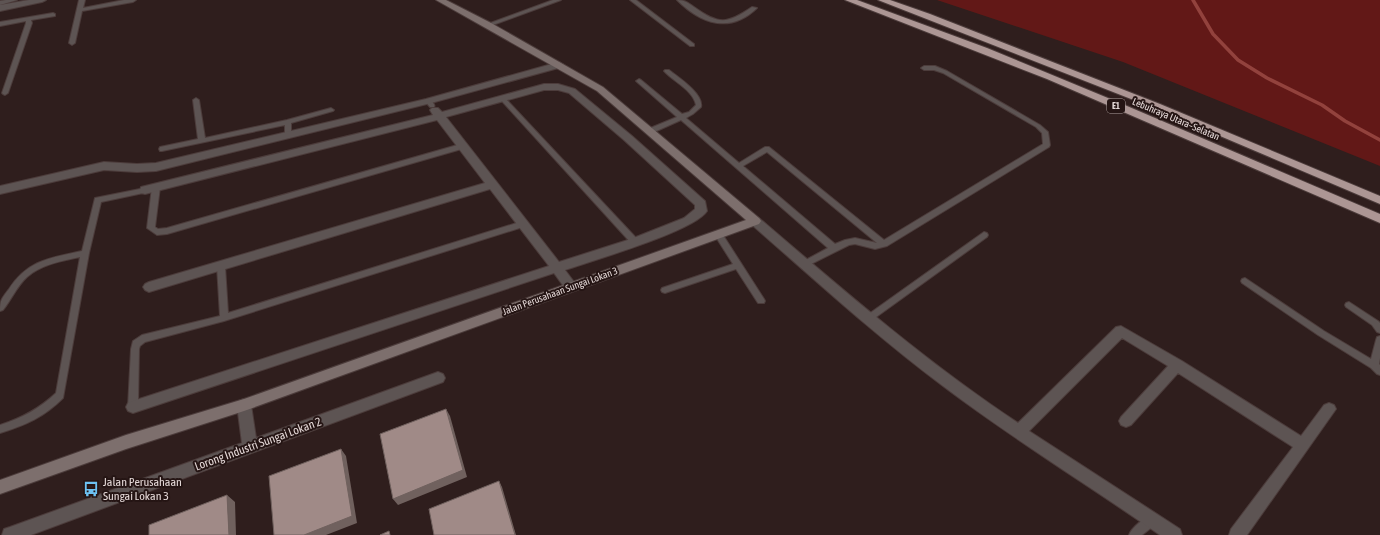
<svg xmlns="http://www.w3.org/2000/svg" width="1380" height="535" font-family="'Asap Condensed',sans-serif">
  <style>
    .green { fill: #621817 }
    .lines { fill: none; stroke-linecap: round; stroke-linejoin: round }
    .stream { stroke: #92423d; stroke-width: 3.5 }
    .lane-casing { stroke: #4c3c3b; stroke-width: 2 }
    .street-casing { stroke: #4c3c3b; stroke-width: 2 }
    .secondary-casing { stroke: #4c3c3b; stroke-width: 2 }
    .highway-casing { stroke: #4c3c3b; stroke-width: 2 }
    .lane { fill: #5d5453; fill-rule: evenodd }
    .street { fill: #5d5453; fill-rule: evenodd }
    .secondary { fill: #7d6f6d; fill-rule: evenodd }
    .highway { fill: #ac9694; fill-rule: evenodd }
    .shaded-wall { fill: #70615e }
    .building { fill: #a08a87; stroke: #70615e }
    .labels { text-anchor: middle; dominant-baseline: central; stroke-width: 4; stroke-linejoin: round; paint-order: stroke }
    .shield { fill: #251514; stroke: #ab9e9d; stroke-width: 1 }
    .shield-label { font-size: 9px; font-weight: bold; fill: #e5d9d8 }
    .street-label { font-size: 10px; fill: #e5d9d8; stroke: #251514 }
    .near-street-label { font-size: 12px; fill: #e5d9d8; stroke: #251514 }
    .near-poi-label { font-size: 12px; fill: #e5d9d8; stroke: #251514; text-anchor: start }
  </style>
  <rect width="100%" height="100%" fill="#2f1e1d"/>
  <!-- green -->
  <path class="green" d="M937 0H1380V166L1123 62Z"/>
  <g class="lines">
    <!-- stream -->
    <path class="stream" d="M1193 0 1213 34 1238 60 1267 78 1322 105 1345 121 1380 140"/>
    <defs>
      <path id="lane" d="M6 0H17L0 5V1Z
        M79 0H85L83 8 124 0H136L133 2 82 11 75 43 72 45 69 43Z
        M553 0H561L490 26 485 25Z
        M630 0H636L694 44V46H690Z
        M677 0C685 0 688 3 694 7 719 25 727 24 752 7L757 8C730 34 701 24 677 0Z
        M53 13 55 14V16L31 20 32 23 8 93 5 95 3 94 2 93 26 23V21L0 26V22Z
        M935 66 947 71 1040 125 1048 132 1050 145 1049 147 887 246 875 249 855 244 849 245 805 267 801 264 802 262 828 248 681 120 652 133H648V129L677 117 636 81 639 79 641 80 682 114 689 112 696 105C693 90 674 82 664 71L665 70H669C678 77 704 94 701 107L693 114 686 118 739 163 765 147H769L884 240 1043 144 1042 133 1036 127 943 73 934 70H924L921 68 924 66ZM767 152 877 243 855 238 845 240 835 244 743 166Z
        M503 97 505 98 638 240 639 242 638 244H632L501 100V98Z
        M196 98 199 100 205 138 287 120 331 108 334 110 333 111 291 123V135L288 137 285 135V125L162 151H160L159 149 160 147 198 139 193 100Z
        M428 99C431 100 436 105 434 107H430L425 101 426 100Z
        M461 144H465L466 146 465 148 167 234 157 235 147 228 152 187 156 185 160 187 155 227 158 229 167 228Z
        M145 188H148L149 190 148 192 101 202 89 253 63 398C44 417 26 425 0 433V425C22 418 39 409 56 393L80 257C62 261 42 264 27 277 17 286 11 300 3 310L0 311C0 300 2 298 9 289 28 260 50 258 82 251L95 198Z
        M523 221 527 224 526 226 224 321 145 342 140 346 139 349 138 407 136 410 133 411 130 410 128 407 131 349 133 341 142 335 220 316 217 266 218 264H224L225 266 228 313Z
        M718 231 721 232 764 299 765 301 764 303H758L736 269 665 293 662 292 661 290 662 288 733 264 714 234Z
        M984 232 987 233 988 235 987 237 872 320H866L865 318 866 316Z
        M1245 278 1324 331 1371 359 1376 340 1377 337 1380 336V358L1379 364 1380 365V375L1377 374 1371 368 1318 335 1242 283 1241 281 1242 279Z
        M1349 302 1378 321 1380 323V333L1377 332 1372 325 1346 307 1345 305 1346 303Z
        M1152 515 1156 516 1157 520 1156 524 1142 535H1129C1132 527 1144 518 1152 515Z"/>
      <path id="street" d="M29 0H46L42 2 0 11V5Z
        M559 62 564 65 562 67 431 103 156 171 137 172 104 170 0 194V186L104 162 137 164 156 163 426 99Z
        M544 84H558L575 89 632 136 705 201 707 211C695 231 591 261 565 270L577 286 575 289C565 293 560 280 554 273L133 413 128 411 126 407 128 403 133 401 549 266 490 189 149 292 145 290 143 287 145 284 149 282 485 183 437 120 145 194 141 193 140 190 141 187 433 115 430 110 432 108H438L442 112ZM544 90H558L569 93 624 140 695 205V209L684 218 631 239 559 262 446 117Z
        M755 217 759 218C843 290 926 362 1018 423L1116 327 1121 326 1182 361 1301 436 1324 405 1329 403 1334 405 1336 409 1247 535H1229L1231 529 1293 447 1178 373 1131 425 1126 427 1121 425 1119 421 1121 417 1168 366 1122 338 1029 431 1180 529 1182 535H1160C1088 485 1013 439 943 386 876 336 814 279 751 224L749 221 751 218Z
        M438 372 443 374 445 378 443 382 31 535H2L4 529 10 527 242 443 237 405 239 401 244 399 249 401 251 405 256 438Z"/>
      <path id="secondary" d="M436 0H446L491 23 603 87 759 218 761 221 759 224 244 411 126 449 0 494V480L126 435 244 399 746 220 597 91Z"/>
      <path id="highway" d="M845 0H857L987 48 1120 103 1380 214V223L1047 79Z
        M878 0H890L930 14 1160 104 1380 196V204L1154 108Z"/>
    </defs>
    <!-- lane casing -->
    <use href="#lane" class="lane-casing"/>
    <!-- street casing -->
    <use href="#street" class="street-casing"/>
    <!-- secondary casing -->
    <use href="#secondary" class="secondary-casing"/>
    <!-- highway casing -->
    <use href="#highway" class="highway-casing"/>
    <!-- lane -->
    <use href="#lane" class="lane"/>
    <!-- street -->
    <use href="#street" class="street"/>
    <!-- secondary -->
    <use href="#secondary" class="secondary"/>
    <!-- highway -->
    <use href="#highway" class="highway"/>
  </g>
  <!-- shaded-wall -->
  <path class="shaded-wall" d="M446 409 450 416 467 477 398 505 393 499Z
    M341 449 346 456 357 523 326 535H304Z
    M499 481 502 487 516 535H515Z
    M227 495 235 502 236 535H229Z"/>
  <!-- building -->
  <path class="building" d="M446 409 463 470 393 499 380 434Z
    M341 449 352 516 304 535H274L269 476Z
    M499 481 515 535H434L429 509Z
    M227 495 229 535H149V525Z
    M389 531 390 535H380Z"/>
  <!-- icons -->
  <defs>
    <symbol id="bus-bare" viewBox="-9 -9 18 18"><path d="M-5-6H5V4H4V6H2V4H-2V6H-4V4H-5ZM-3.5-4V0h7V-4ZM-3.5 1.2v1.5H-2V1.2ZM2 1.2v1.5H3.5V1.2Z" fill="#6dc2f3" stroke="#251514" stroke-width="2.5" paint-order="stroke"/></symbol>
  </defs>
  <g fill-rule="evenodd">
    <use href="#bus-bare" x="80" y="478" width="22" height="22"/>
  </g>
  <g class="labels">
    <!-- shield labels -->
    <rect class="shield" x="1107" y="99" width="18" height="14" rx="3"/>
    <g class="shield-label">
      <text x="1116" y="106">E1</text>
    </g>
    <!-- street labels -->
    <g class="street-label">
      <text transform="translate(1176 119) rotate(23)">Lebuhraya Utara–Selatan</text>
      <text transform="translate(560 291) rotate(-20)">Jalan Perusahaan Sungai Lokan 3</text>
    </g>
    <!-- near-street labels -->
    <g class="near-street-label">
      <text transform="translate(258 444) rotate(-20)">Lorong Industri Sungai Lokan 2</text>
    </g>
    <!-- near-poi labels -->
    <g class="near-poi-label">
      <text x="103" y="482">Jalan Perusahaan<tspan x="103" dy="14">Sungai Lokan 3</tspan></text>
    </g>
  </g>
</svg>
